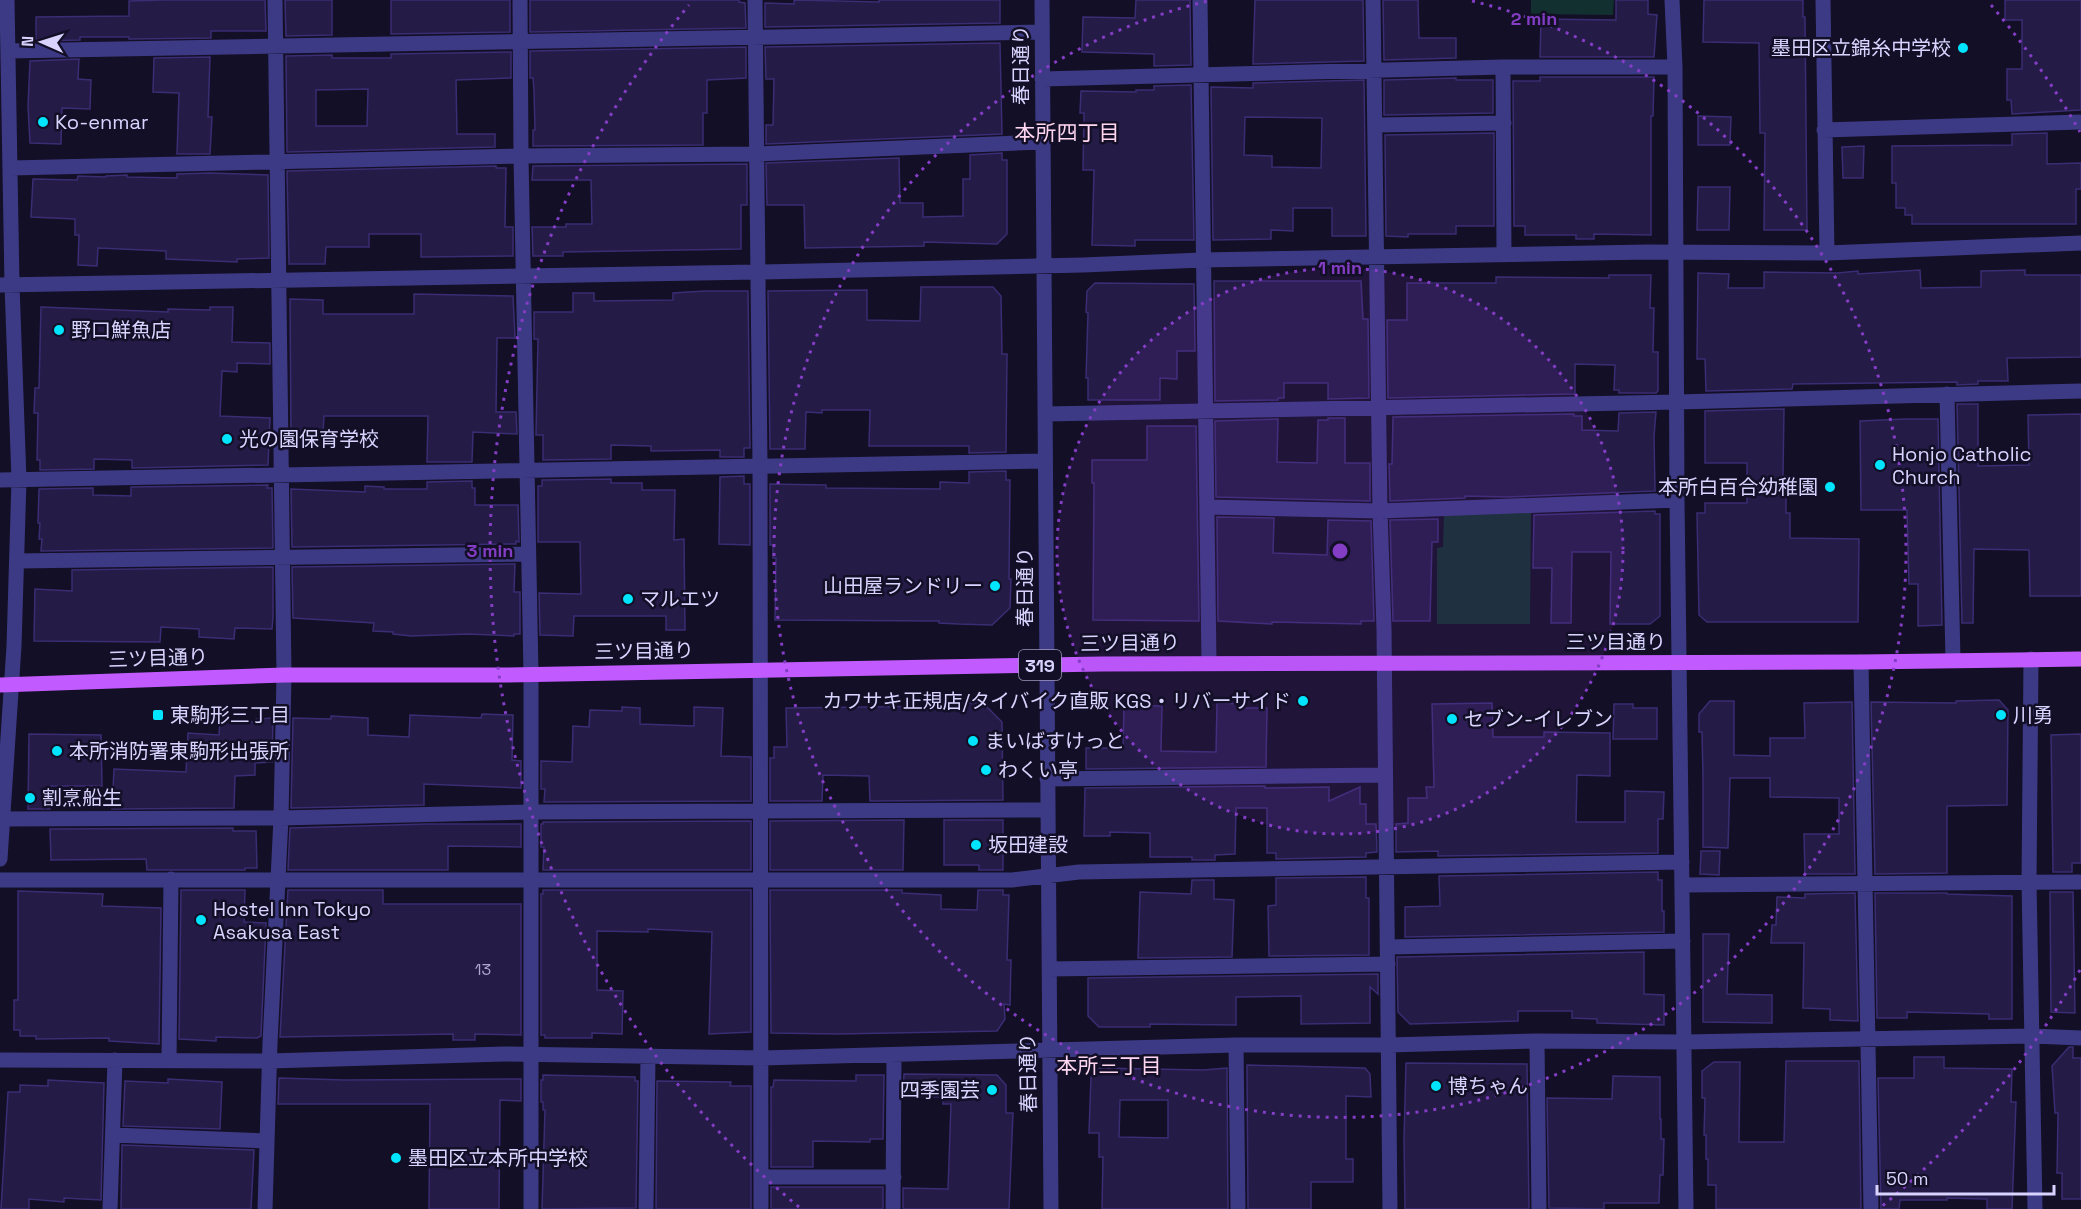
<svg xmlns="http://www.w3.org/2000/svg" width="2081" height="1209" font-family="'Space Grotesk','Noto Sans JP',sans-serif">
  <style>
    .green { fill: #12302f }
    .building { fill: #241b47; stroke: #3b2d73; stroke-width: 1.5; fill-rule: evenodd }
    .lines { fill: none; stroke-linecap: round; stroke-linejoin: round }
    .minor { stroke: #3d3a85; stroke-width: 15 }
    .major { stroke: #c25bff; stroke-width: 15 }
    .ring { fill: none; stroke: #843dc5; stroke-width: 3; stroke-dasharray: 3 6 }
    .poi-dot { fill: #00e5ff; stroke: #130f26; stroke-width: 2 }
    .labels { text-anchor: middle; dominant-baseline: central; stroke-width: 5; stroke-linejoin: round; paint-order: stroke }
    .number-label { font-size: 16px; fill: #aca6d1 }
    .shield { fill: #130f26; stroke: #9e99be; stroke-width: 1.5 }
    .shield-label { font-size: 18px; font-weight: bold; fill: #d9d4ff }
    .poi-label { font-size: 20px; fill: #d9d4ff; stroke: #130f26; text-anchor: start }
    .street-label { font-size: 20px; fill: #d9d4ff; stroke: #130f26 }
    .neighbourhood-label { font-size: 21px; fill: #ffd6f0; stroke: #130f26 }
    .centre { fill: #843dc5; stroke: #130f26; stroke-width: 3 }
    .ring-label { font-size: 18px; text-anchor: middle; font-weight: bold; fill: #843dc5; stroke: #130f26; stroke-width: 5; stroke-linejoin: round; paint-order: stroke }
  </style>
  <rect width="100%" height="100%" fill="#130f26"/>
  <!-- green -->
  <path class="green" d="M1531 0H1614L1613 15 1531 14Z
    M1531 510 1530 624H1437V548L1443 547 1444 513Z"/>
  <!-- building -->
  <path class="building" d="M163 0H265L266 31H211V38L129 39V37H80V40L36 41V17L129 16V1Z
    M285 0H332V35L286 36Z
    M391 0H510V32L391 34Z
    M530 0H739V2L745 3 746 28 530 32Z
    M794 0 879 2V0H1000V23L765 27V3L794 4Z
    M1136 0H1190L1191 65 1154 66V54L1082 52 1083 17 1135 18Z
    M1255 0H1363L1364 61 1253 64Z
    M1383 0H1418L1419 38H1456V58L1384 60Z
    M1616 0H1648V14L1657 15 1654 57H1540L1541 19 1616 20Z
    M1704 0H1803V17H1805L1807 230H1764L1765 133H1760L1759 43 1703 42Z
    M2005 0H2081V110L2012 114 2011 100H2007V69H2022V20H2005Z
    M1000 43 1002 134 766 144V125H773L774 79H766L765 47Z
    M746 47V78L707 80V113H703V145L533 146V130H535L534 91 533 78H530V51Z
    M511 52V78L456 80 457 134H495V147L287 152 286 56 332 55V58H391V54ZM368 89 367 126H316V90Z
    M210 57 208 117H212L210 154H177L179 93 153 92 154 58Z
    M79 59 78 79 91 80 90 109 62 108 61 144 30 143 28 106 30 61Z
    M1540 77H1654L1653 116H1651V235L1594 234V239H1576V235H1525V226H1514L1513 81H1540Z
    M1456 78V80H1493V113L1384 115V80Z
    M1364 80 1366 236H1332V208H1293V231L1271 230V239L1213 240 1211 87 1253 88V83ZM1245 117 1322 118 1321 168 1272 167V156L1244 155Z
    M1191 85 1194 240H1135V246L1092 245 1094 170H1083L1084 113H1080L1081 91 1136 92V90H1154V86Z
    M1698 116 1731 117 1730 145H1698Z
    M1494 133V226H1456V234H1408V237L1386 236 1385 135Z
    M2047 133V164L2081 163V189H2076V224H1912V215H1905V208H1896V183H1892V146L2012 145V134Z
    M1864 146 1863 178H1843L1842 147Z
    M1002 153V160H1007V234L997 244 924 242V246L805 248 804 205H767L766 163 899 158 900 203H923V217L963 216V179H970V155Z
    M747 164V205H741V249L563 252V256H533L532 227H566V224H592L591 180H532L533 166Z
    M496 166V168H506L505 227H513V256L421 257V234H369V247H326L325 264H289L287 171Z
    M210 173 268 175 269 258 237 259V262L166 259V251L98 248 97 266 78 265 79 235H75V219L31 217 33 179 77 180 78 176 106 177V176L127 175V177L177 178V174Z
    M1698 187H1730L1729 230H1697Z
    M1920 270 1921 288 1981 287V271L2025 270V275H2081V357L2007 358 2008 381H1978V384L1957 385V382L1793 384 1792 389 1706 391 1705 359H1697L1698 273 1729 274 1728 288H1764V272L1837 273 1858 271V274Z
    M1609 275H1651L1650 308H1654L1653 352H1658V391L1656 393H1619V390H1614L1615 365 1575 364V394L1388 398 1387 320H1407V283H1496V277L1609 278Z
    M1214 281H1361L1363 319H1368L1369 398 1328 399V383H1284V398H1278V400L1215 401Z
    M1095 283 1194 284 1195 351H1177V379L1160 378V400H1088V378H1086L1088 313 1086 312 1087 291Z
    M921 287H993L1001 296 1002 354H1007L1006 452 969 453V446H869L870 410H822V413L806 412 805 449H770L768 291 867 290V320L920 321Z
    M705 291H748L750 448H744V457H720V450L651 451V446L611 445V459L543 460V435H536L538 339H534V312H573V293H594V301L673 300V293Z
    M414 294 513 296 515 338H497L496 412H516L517 434 473 432 472 462H427L428 416H324L323 433 291 432 290 299 323 300V314H414Z
    M41 307 168 312V309L210 310V307H233L232 342 270 343V364L237 363V372L222 371 220 416 270 418 268 465 132 468V460L94 459V469L40 470V460H37L38 413H34L35 388H39Z
    M1957 404H1978V466L2029 465 2028 415 2081 414V596H2030L2029 550 1974 549 1973 623H1962Z
    M1784 409 1783 476H1786V513H1790V538L1859 539 1858 622H1707L1699 615 1697 513H1705V503H1747V463H1705V411Z
    M1656 412 1654 436 1655 491 1507 497 1465 496V498L1390 501 1389 464H1392L1393 417 1574 414V416H1582V430L1618 431 1619 413Z
    M1328 418H1345V463H1370V501L1216 497 1215 421 1278 419 1277 462 1317 463 1318 420H1328Z
    M1906 419H1938L1942 625 1918 626V584H1909L1907 510H1861L1860 421Z
    M1147 426H1196L1199 621 1093 620 1094 483H1092V460H1147Z
    M1006 471V480H1010L1009 579H1011L1010 608 992 625 958 624 939 623V621L775 620 776 558H773V545H770V484L826 485V488L940 489V482L969 483V472Z
    M744 476V484H750V545L719 544 720 477Z
    M611 479V483H642V490H675L674 540 684 539 685 630H666V616H574L573 636 540 635 539 593 581 594 580 542H538V486H542V480Z
    M472 481V488H475V505H518L519 542 516 541V544L292 547 291 489 365 492V486L384 487V489H427V482Z
    M268 485 267 488H272L273 548 41 551 42 539H39L40 523H38L39 489 93 488V495L131 496V487Z
    M1655 511V514H1660V616L1650 624H1610L1611 552H1572L1571 623H1551L1552 568H1533L1534 515Z
    M1217 517 1274 518 1273 553 1327 555 1328 520 1371 521 1374 621H1361V624L1272 622V624L1218 621Z
    M1438 519V542H1432L1430 621H1393L1390 520Z
    M515 564 514 592H520V634H514V636L468 634 411 636 393 634V632L373 631 374 623 293 618 292 567Z
    M273 567V617L272 629 235 628 234 639 199 637V629L161 627 160 642 34 641 35 589 72 591V570Z
    M1999 700 2008 710 2007 805 1947 806V873L1875 874 1871 702 1956 703V701Z
    M1710 701H1734V755L1770 756V738H1805L1804 703 1852 702 1855 874H1805L1804 834H1839V798L1770 797V778H1730L1728 848 1703 847V777L1702 732H1699V714Z
    M943 703H983L1002 722 1003 800 870 801 869 776 823 775 822 801H770V758H774V747H787L786 708 943 706Z
    M1217 703 1244 704 1243 708H1267L1266 767 1086 769V748H1123L1124 705 1162 706 1161 751 1216 752Z
    M1492 703 1493 737H1544V732L1610 733V776L1577 775 1576 822H1625V791L1664 792 1663 819H1658V853L1438 856V851L1396 852V824L1408 823V798H1427L1426 787H1434L1432 704Z
    M1614 704H1633V708H1657V739H1613Z
    M622 707 640 708V724L694 726V707L723 708 721 756 751 757V801L544 802 545 789H541V761L572 762 573 726 589 727 590 710 622 711Z
    M482 714 513 715 512 760 521 761V788L424 784V805L291 808 293 718 331 719V716L368 718V735L409 737 410 715 481 718Z
    M273 718 272 762 255 763V775L235 776 234 808 112 809 114 769 186 772 188 733 219 735 220 720 256 722V719Z
    M29 734 101 735 102 786H51L50 809H28Z
    M2081 734V863H2072V872H2053L2051 735Z
    M1265 786V788L1329 787V801L1360 787V804H1366V824H1376L1377 852 1366 853V857L1276 859V853H1267V808H1236L1235 854 1215 855V860H1192V857H1150V833L1110 832V836H1084L1085 788Z
    M904 820 903 870H770V821Z
    M944 820H1003V870H979V865H944Z
    M751 821V870H543L544 847H541V824H543V822Z
    M427 824H521V847L448 846V870H288L290 828Z
    M233 828V831H256L257 868H245V870H147L146 859 51 860 50 829Z
    M1701 851H1720L1719 875 1700 874Z
    M1658 872V880H1662V911H1664V932L1405 937V907L1440 906 1439 876Z
    M1366 877V898H1369V955L1269 956 1268 906 1276 905V878Z
    M1192 880H1214V899L1234 900 1232 957 1138 958 1140 892 1191 894Z
    M181 890H245L244 922 266 923 261 1036 257 1038 216 1037V1041L179 1039Z
    M288 890H383V904H521V1035L475 1034V1040H453V1034L280 1037Z
    M543 890H751V1032L709 1034 712 932 648 929V932L597 931V990L623 991 622 1034 592 1033V1038H545V1035H541V894H543Z
    M770 890H902V893L941 895V909L977 910 978 890H1003V895H1009L1007 960H1011L1010 1005 1004 1004 1005 1019 997 1031 838 1034 771 1033Z
    M18 891 103 894 102 906 161 908 159 1044 109 1041V1038L36 1039V1036H20V1030H14V1000H18Z
    M2050 892H2073L2075 1013 2051 1012Z
    M1855 893 1858 1021 1830 1020V1009L1803 1008 1804 943H1771L1772 925H1776L1777 897 1805 898V894Z
    M1875 893H1947V894L2012 896V1019H1989V1014L1907 1012V1018H1877Z
    M1703 934H1729L1727 994 1772 995V1023L1703 1022Z
    M1644 952V994L1664 995V1025L1597 1023V1019L1572 1018V1011H1518V1021L1410 1024 1398 1012 1397 957Z
    M1378 974V994L1370 987V1023L1301 1024V996L1236 997V1025L1150 1024V1027H1099L1088 1016V978Z
    M2069 1047H2073V1058H2081V1199H2062V1173H2057L2058 1113H2055L2052 1066Z
    M1914 1057H1944V1068L2012 1069 2011 1102H2016L2012 1209H1987V1199L1947 1198V1200H1900L1899 1209H1881L1878 1078H1914Z
    M1786 1061H1859L1861 1209H1716V1185H1708V1159H1706V1135H1704L1705 1098H1702V1071L1714 1062H1740L1739 1142H1784Z
    M1406 1063 1527 1064 1529 1209H1405L1404 1139Z
    M1247 1065 1365 1068 1370 1074 1371 1097 1346 1096V1159H1353V1182H1311V1209H1248Z
    M1100 1068 1203 1070 1227 1068 1228 1209H1102L1103 1157H1099V1133H1089L1091 1077ZM1120 1100H1168V1138L1119 1137Z
    M904 1074 997 1075 1006 1085V1113H1013L1009 1209H903V1188L948 1189 951 1104H943V1097L903 1096Z
    M543 1075 635 1077V1081H638L636 1208 542 1209 545 1110H543V1102H541V1080H543Z
    M856 1075H884L883 1139H870V1142L813 1141V1167H771V1087H773L774 1080 856 1081Z
    M1613 1076 1660 1077V1119H1661V1139H1664L1663 1175H1660L1659 1203H1604V1209L1549 1208 1547 1098 1612 1099Z
    M279 1078 344 1080 521 1079V1101L500 1100 499 1209H429L430 1104H278Z
    M168 1079 222 1082 220 1129 123 1126 125 1081 168 1083Z
    M48 1080 104 1083 101 1200 64 1198V1202L29 1199V1209H1L8 1092H20V1085L48 1086Z
    M657 1081 731 1082 730 1086H751V1209H656Z
    M122 1145 254 1150 251 1209H121Z
    M771 1187H883V1209H771Z"/>
  <g class="lines">
    <!-- minor -->
    <path class="minor" d="M520 0 521 156 531 674V1209
      M755 0 760 465 761 1209
      M1042 0 1051 1209
      M1200 0 1209 663
      M1373 0 1380 511 1384 629 1390 1209
      M1672 0 1675 67 1677 500 1686 1209
      M1823 0 1827 253
      M8 51 1042 32
      M1503 67 1504 255
      M1042 79 1503 67H1675
      M1376 125 1504 123
      M1824 130 2081 122
      M11 168 521 156 756 154 1042 142
      M0 285 757 272 1083 265 1202 260 1648 252 1827 253 2081 243
      M1947 394 1953 660
      M1045 414 1677 402 2081 391
      M0 480 1045 461
      M1208 507 1380 511 1677 500
      M17 561 528 554
      M2031 659 2029 882 2035 1209
      M1861 662 1871 1209
      M1047 779 1385 775
      M0 819 281 818 531 812 1048 810
      M0 859 14 646 19 480 12 285 7 0
      M0 880H1012L1079 872 1682 862
      M1682 885 2081 882
      M1388 947 1683 941
      M1049 969 1388 964
      M1537 1041 1539 1209
      M1236 1045 1238 1209
      M0 1060 270 1061 504 1054 761 1058 1236 1045H1388L1537 1041 1684 1042 2031 1036 2081 1038
      M169 1061 171 879
      M113 1135 267 1141
      M761 1177H894
      M110 1209 115 1060
      M265 1209 270 1043 281 818 284 675 275 0
      M646 1209 648 1056
      M893 1209 894 1055"/>
    <!-- major -->
    <path class="major" d="M0 685 284 675H506L1102 664 1861 662 2081 659"/>
  </g>
  <!-- distance rings -->
  <circle cx="1340" cy="551" r="283" fill="#843dc5" fill-opacity=".12"/>
  <g class="ring">
    <circle cx="1340" cy="551" r="283"/>
    <path d="M1472 1A566 566 0 1 1 1208 1"/>
    <path d="M2080 970A850 850 0 0 1 1881 1207M799 1207A850 850 0 0 1 689 5M1991 5A850 850 0 0 1 2080 132"/>
  </g>
  <!-- markers -->
  <g class="poi-dot">
    <circle cx="1963" cy="48" r="6"/>
    <circle cx="43" cy="122" r="6"/>
    <circle cx="59" cy="330" r="6"/>
    <circle cx="227" cy="439" r="6"/>
    <circle cx="1880" cy="465" r="6"/>
    <circle cx="1830" cy="487" r="6"/>
    <circle cx="995" cy="586" r="6"/>
    <circle cx="628" cy="599" r="6"/>
    <circle cx="1303" cy="701" r="6"/>
    <rect x="152" y="709" width="12" height="12" rx="3"/>
    <circle cx="2001" cy="715" r="6"/>
    <circle cx="1452" cy="719" r="6"/>
    <circle cx="973" cy="741" r="6"/>
    <circle cx="57" cy="751" r="6"/>
    <circle cx="986" cy="770" r="6"/>
    <circle cx="30" cy="798" r="6"/>
    <circle cx="976" cy="845" r="6"/>
    <circle cx="201" cy="920" r="6"/>
    <circle cx="1436" cy="1086" r="6"/>
    <circle cx="992" cy="1090" r="6"/>
    <circle cx="396" cy="1158" r="6"/>
  </g>
  <g class="labels">
    <!-- number labels -->
    <g class="number-label">
      <text x="483" y="969">13</text>
    </g>
    <!-- shield labels -->
    <rect class="shield" x="1019" y="650" width="42" height="30" rx="4.5"/>
    <g class="shield-label">
      <text x="1040" y="665">319</text>
    </g>
    <!-- poi labels -->
    <g class="poi-label">
      <text x="1951" y="48" text-anchor="end">墨田区立錦糸中学校</text>
      <text x="55" y="122">Ko-enmar</text>
      <text x="71" y="330">野口鮮魚店</text>
      <text x="239" y="439">光の園保育学校</text>
      <text x="1892" y="454">Honjo Catholic<tspan x="1892" dy="23">Church</tspan></text>
      <text x="1818" y="487" text-anchor="end">本所白百合幼稚園</text>
      <text x="983" y="586" text-anchor="end">山田屋ランドリー</text>
      <text x="640" y="599">マルエツ</text>
      <text x="1291" y="701" text-anchor="end">カワサキ正規店/タイバイク直販 KGS・リバーサイド</text>
      <text x="170" y="715">東駒形三丁目</text>
      <text x="2013" y="715">川勇</text>
      <text x="1464" y="719">セブン-イレブン</text>
      <text x="985" y="741">まいばすけっと</text>
      <text x="69" y="751">本所消防署東駒形出張所</text>
      <text x="998" y="770">わくい亭</text>
      <text x="42" y="798">割烹船生</text>
      <text x="988" y="845">坂田建設</text>
      <text x="213" y="909">Hostel Inn Tokyo<tspan x="213" dy="23">Asakusa East</tspan></text>
      <text x="1448" y="1086">博ちゃん</text>
      <text x="980" y="1090" text-anchor="end">四季園芸</text>
      <text x="408" y="1158">墨田区立本所中学校</text>
    </g>
    <!-- street labels -->
    <g class="street-label">
      <text transform="translate(1021 65) rotate(-90)">春日通り</text>
      <text transform="translate(1025 587) rotate(-90)">春日通り</text>
      <text x="1616" y="642">三ツ目通り</text>
      <text transform="translate(1130 643) rotate(-1)">三ツ目通り</text>
      <text transform="translate(644 651) rotate(-1)">三ツ目通り</text>
      <text transform="translate(158 658) rotate(-2)">三ツ目通り</text>
      <text transform="translate(1028 1073) rotate(-91)">春日通り</text>
    </g>
    <!-- neighbourhood labels -->
    <g class="neighbourhood-label">
      <text x="1067" y="132">本所四丁目</text>
      <text x="1109" y="1065">本所三丁目</text>
    </g>
  </g>
  <circle cx="1340" cy="551" r="9" class="centre"/>
  <g class="ring-label">
    <text x="1534" y="25">2 min</text>
    <text x="1340" y="274">1 min</text>
    <text x="490" y="557">3 min</text>
  </g>
  <!-- north arrow -->
  <g transform="translate(42 42) rotate(273)" stroke="#130f26" stroke-width="4.5" paint-order="stroke">
  <path d="M0-4.5L10 22L0 15L-10 22Z" fill="#d9d4ff"/>
  <text y="-9" font-size="16" font-weight="bold" text-anchor="middle" fill="#d9d4ff">N</text>
  </g>
  <!-- scale -->
  <path d="M1877 1185v9h177v-9" fill="none" stroke="#d9d4ff" stroke-width="3"/>
  <text x="1886" y="1185" font-size="18" fill="#d9d4ff" stroke="#130f26" stroke-width="4.5" paint-order="stroke">50 m</text>
</svg>
